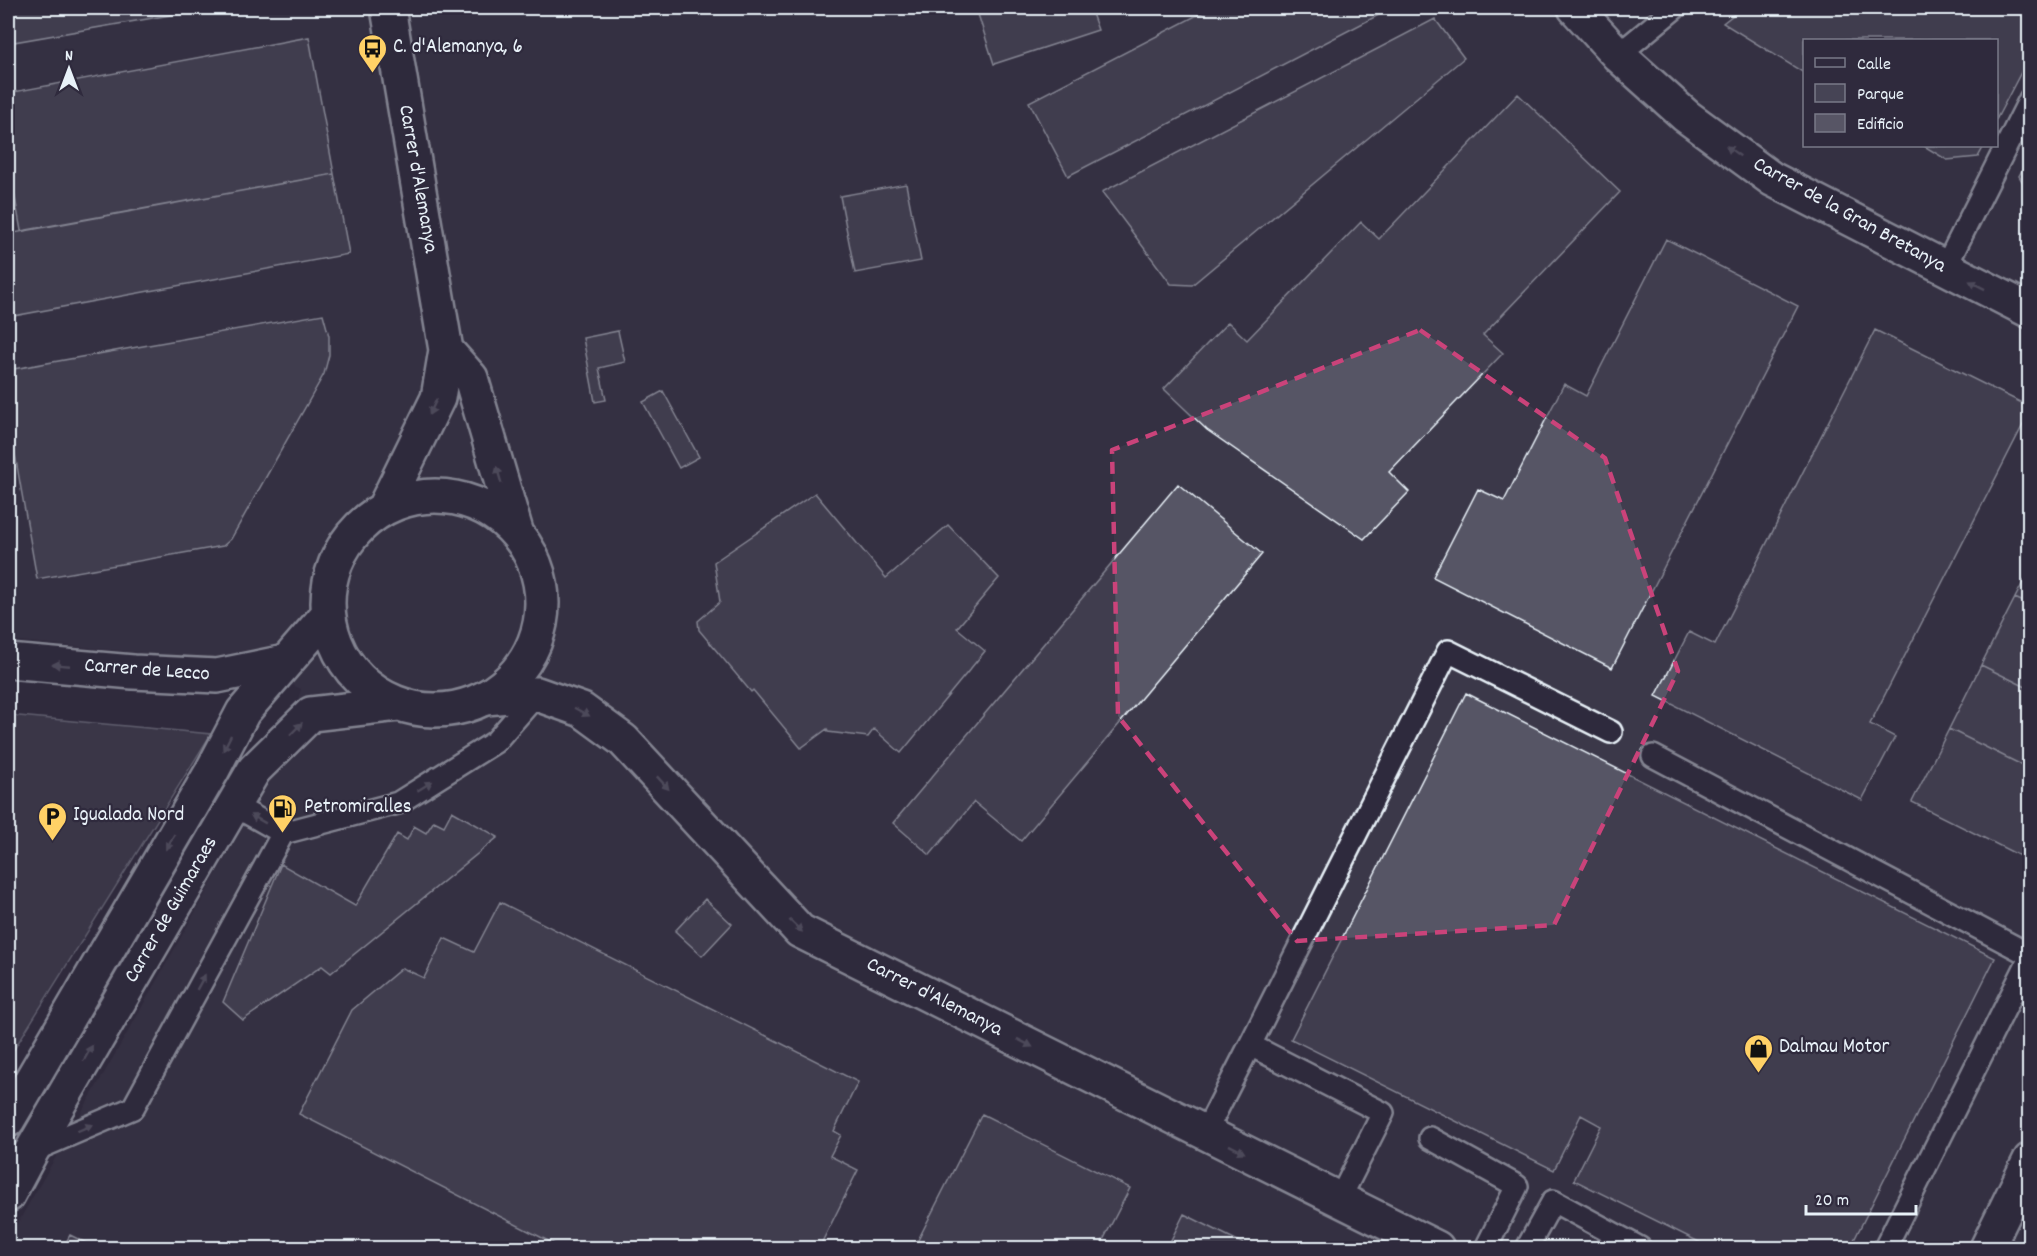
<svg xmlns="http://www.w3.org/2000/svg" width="2037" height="1256" font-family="Dekko,sans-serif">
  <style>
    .built { fill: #3b3749; fill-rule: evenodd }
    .green { fill: #464455; stroke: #979aa6; stroke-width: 1.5 }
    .building { fill: #575565; stroke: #e8f1f8; stroke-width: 1.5 }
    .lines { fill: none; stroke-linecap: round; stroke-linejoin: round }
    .lane-casing { stroke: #e8f1f8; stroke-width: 26 }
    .street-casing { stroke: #e8f1f8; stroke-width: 38 }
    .secondary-casing { stroke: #e8f1f8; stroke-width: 38 }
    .lane { stroke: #2f2a3d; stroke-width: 21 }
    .street { stroke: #2f2a3d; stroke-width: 33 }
    .secondary { stroke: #2f2a3d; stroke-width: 33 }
    .oneway { fill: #70707e }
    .marked { fill: none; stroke: #ca437a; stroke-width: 4.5; stroke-dasharray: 12 8; stroke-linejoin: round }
    .labels { text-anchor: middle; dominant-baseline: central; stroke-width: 4.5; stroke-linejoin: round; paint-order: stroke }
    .poi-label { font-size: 21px; fill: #e8f1f8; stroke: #2f2a3d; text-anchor: start }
    .street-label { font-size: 21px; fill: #e8f1f8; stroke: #2f2a3d }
  </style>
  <rect width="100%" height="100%" fill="#2f2a3d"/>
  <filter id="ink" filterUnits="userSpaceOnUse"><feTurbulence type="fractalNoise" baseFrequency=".0167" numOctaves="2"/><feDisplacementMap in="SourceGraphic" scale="12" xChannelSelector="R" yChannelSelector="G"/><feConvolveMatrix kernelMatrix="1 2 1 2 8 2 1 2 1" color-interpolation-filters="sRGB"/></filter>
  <g filter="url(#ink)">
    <!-- built -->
    <path class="built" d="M8 8H2029V1248H8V1240L137 1016 281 758 301 689 243 663 8 640ZM1804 40H1996V146H1804Z"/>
    <!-- green -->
    <path class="green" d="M8 715 211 734 8 1059Z"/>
    <!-- building -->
    <path class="building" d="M8 8H211L8 43Z
      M976 8H1090L1098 30 994 64Z
      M1211 8H1392L1068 176 1029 102Z
      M1742 8H2030V55L1996 120V40H1804V73L1723 23Z
      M1435 19 1464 58 1192 285 1171 284 1102 192Z
      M309 37 334 174 21 231 8 159V93Z
      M1518 94 1620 192 1483 335 1503 353 1389 472 1409 492 1364 539 1207 430 1164 389 1228 322 1247 340 1361 222 1379 239Z
      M1924 146H1984L1978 157 1947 160Z
      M2030 155V195L2019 176Z
      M334 174 349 254 8 317V234Z
      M906 184 921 261 855 273 840 196Z
      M1666 239 1798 306 1612 668 1433 577 1478 489 1504 501 1564 384 1586 396Z
      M323 314 329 336V355L324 374 231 539 223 546 37 579 8 415V370Z
      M1875 330 2030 407V411L1870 724 1895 737 1862 800 1656 696 1689 632 1715 645Z
      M618 331 625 362 599 368 606 400 595 402 583 338Z
      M663 391 699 457 679 468 643 402Z
      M1178 484 1262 554 1021 841 974 802 930 855 893 823Z
      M815 493 886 578 948 525 999 578 957 628 985 651 901 753 874 729 868 737 828 732 827 729 801 748 753 690 751 692 699 630 698 621 720 602 714 562Z
      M2030 569V605L2015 598Z
      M2015 598 2030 605V689L1981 665Z
      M1981 665 2030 689V769L1949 729Z
      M1466 693 1995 958 1850 1248H1711L1574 1180 1601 1126 1581 1115 1554 1170 1291 1039Z
      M1949 729 2030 769V861L1912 802Z
      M452 811 498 837 331 973 322 966 243 1020 223 1002 281 864 355 906 397 834 407 840 414 826 426 833 434 821 444 826Z
      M705 899 732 924 702 956 675 931Z
      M500 902 858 1082 834 1131 841 1135 830 1156 858 1170 819 1248H562L299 1114 352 1010 402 968 424 978 444 938 474 952Z
      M982 1114 1130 1188 1099 1248H914Z
      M1184 1214 1252 1248H1167Z
      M70 1235 96 1248H63Z"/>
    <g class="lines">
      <defs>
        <path id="lane" d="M1618 55 1675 8
          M1945 268 2030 99
          M1653 756 2030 955
          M233 805 283 833
          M1250 1045 1448 651 1611 732
          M1205 1133 1250 1045 1383 1113 1339 1200
          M1430 1138 1517 1186 1486 1248
          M32 1151 133 1108 283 833 398 803 495 742 537 694
          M1527 1248 1553 1201 1640 1248
          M1885 1248 2030 958"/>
        <path id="street" d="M1575 8 1618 55 1686 116 1772 179 2030 311
          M8 661 133 672 217 676 285 662
          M485 698 537 694 582 710 623 740 800 931 1437 1248
          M1987 1248 2030 1160"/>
        <path id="secondary" d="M446 350 471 378 516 531
          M328 603a107 107 0 1 1 214 0a107 107 0 1 1-214 0Z
          M384 508 438 398 446 350 388 8
          M8 1120 211 773 243 712 328 614
          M8 1195 31 1152 254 770 311 714 398 704"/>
      </defs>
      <!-- lane casing -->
      <use href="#lane" class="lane-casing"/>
      <!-- street casing -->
      <use href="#street" class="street-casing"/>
      <!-- secondary casing -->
      <use href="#secondary" class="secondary-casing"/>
      <!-- lane -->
      <use href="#lane" class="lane"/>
      <!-- street -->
      <use href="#street" class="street"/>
      <!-- secondary -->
      <use href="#secondary" class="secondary"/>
    </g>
    <!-- one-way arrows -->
    <defs><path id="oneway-solid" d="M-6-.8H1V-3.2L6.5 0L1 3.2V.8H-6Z" transform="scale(1.5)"/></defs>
    <g class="oneway">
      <use href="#oneway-solid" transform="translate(1733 151) rotate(-144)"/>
      <use href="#oneway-solid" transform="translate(1977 285) rotate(-153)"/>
      <use href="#oneway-solid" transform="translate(433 407) rotate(115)"/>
      <use href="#oneway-solid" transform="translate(499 475) rotate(-106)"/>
      <use href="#oneway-solid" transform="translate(61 665) rotate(-175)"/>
      <use href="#oneway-solid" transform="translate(582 712) rotate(28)"/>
      <use href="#oneway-solid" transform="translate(296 729) rotate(-45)"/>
      <use href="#oneway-solid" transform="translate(227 743) rotate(117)"/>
      <use href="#oneway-solid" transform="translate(663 783) rotate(47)"/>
      <use href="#oneway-solid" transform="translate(425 786) rotate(-32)"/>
      <use href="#oneway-solid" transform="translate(258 819) rotate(-151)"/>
      <use href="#oneway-solid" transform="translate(170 842) rotate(120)"/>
      <use href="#oneway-solid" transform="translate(796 926) rotate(43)"/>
      <use href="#oneway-solid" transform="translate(201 982) rotate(-61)"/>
      <use href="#oneway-solid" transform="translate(1025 1043) rotate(27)"/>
      <use href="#oneway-solid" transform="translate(88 1053) rotate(-60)"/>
      <use href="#oneway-solid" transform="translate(85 1128) rotate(-23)"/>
      <use href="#oneway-solid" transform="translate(1237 1149) rotate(27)"/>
    </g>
  </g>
  <!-- marked area -->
  <path d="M0 0H2037V1256H0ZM1420 330 1605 458 1678 671 1554 925 1297 941 1118 716 1112 450Z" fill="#2f2a3d" fill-opacity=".55" fill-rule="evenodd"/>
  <path class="marked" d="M1420 330 1605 458 1678 671 1554 925 1297 941 1118 716 1112 450Z"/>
  <!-- icons -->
  <defs>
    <symbol id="bus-pin" viewBox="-11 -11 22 30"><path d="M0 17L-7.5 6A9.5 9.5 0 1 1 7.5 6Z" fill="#ffd166" stroke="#2f2a3d"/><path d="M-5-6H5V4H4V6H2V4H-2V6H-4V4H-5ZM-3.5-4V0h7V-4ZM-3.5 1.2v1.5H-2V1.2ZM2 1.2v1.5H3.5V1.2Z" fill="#111"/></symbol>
    <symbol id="fuel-pin" viewBox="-11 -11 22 30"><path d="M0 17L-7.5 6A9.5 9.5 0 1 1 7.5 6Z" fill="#ffd166" stroke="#2f2a3d"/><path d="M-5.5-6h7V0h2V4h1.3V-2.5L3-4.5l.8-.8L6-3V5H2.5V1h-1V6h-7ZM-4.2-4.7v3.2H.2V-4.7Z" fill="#111"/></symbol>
    <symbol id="parking-pin" viewBox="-11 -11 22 30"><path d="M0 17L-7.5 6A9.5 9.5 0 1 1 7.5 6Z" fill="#ffd166" stroke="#2f2a3d"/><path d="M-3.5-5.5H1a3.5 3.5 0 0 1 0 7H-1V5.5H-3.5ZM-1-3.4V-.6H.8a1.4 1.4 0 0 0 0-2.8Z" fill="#111"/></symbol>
    <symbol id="shop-pin" viewBox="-11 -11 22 30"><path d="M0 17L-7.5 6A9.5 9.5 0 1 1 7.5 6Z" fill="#ffd166" stroke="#2f2a3d"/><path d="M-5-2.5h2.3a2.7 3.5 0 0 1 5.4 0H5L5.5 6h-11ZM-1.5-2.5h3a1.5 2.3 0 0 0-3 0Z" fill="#111"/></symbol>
  </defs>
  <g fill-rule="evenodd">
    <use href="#bus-pin" x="356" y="32" width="33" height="45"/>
    <use href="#fuel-pin" x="266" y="792" width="33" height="45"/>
    <use href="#parking-pin" x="36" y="800" width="33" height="45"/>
    <use href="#shop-pin" x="1742" y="1032" width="33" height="45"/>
  </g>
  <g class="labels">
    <!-- poi labels -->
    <g class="poi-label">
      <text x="393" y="48">C. d'Alemanya, 6</text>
      <text x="304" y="808">Petromiralles</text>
      <text x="73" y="816">Igualada Nord</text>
      <text x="1779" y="1048">Dalmau Motor</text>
    </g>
    <!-- street labels -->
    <g class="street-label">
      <text transform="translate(417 179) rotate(80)">Carrer d'Alemanya</text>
      <text transform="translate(1849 216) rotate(29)">Carrer de la Gran Bretanya</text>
      <text transform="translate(147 671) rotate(4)">Carrer de Lecco</text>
      <text transform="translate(172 910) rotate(-60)">Carrer de Guimaraes</text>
      <text transform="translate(934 998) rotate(27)">Carrer d'Alemanya</text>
    </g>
  </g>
  <!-- margin -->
  <rect width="2037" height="1256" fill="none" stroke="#2f2a3d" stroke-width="30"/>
  <rect x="15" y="15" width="2007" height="1226" fill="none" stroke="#e8f1f8" stroke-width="2" filter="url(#ink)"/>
  <!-- legend -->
  <rect x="1803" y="39" width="195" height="108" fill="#2f2a3d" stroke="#797a88" stroke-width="1.5"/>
  <rect x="1815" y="58" width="30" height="9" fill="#2f2a3d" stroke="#797a88" stroke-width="1.5"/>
  <text x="1857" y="69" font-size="18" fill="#e8f1f8">Calle</text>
  <rect x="1815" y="84" width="30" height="18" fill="#464455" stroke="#797a88" stroke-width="1.5"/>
  <text x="1857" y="99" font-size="18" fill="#e8f1f8">Parque</text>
  <rect x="1815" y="114" width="30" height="18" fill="#575565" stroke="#797a88" stroke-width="1.5"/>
  <text x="1857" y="129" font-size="18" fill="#e8f1f8">Edificio</text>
  <!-- north arrow -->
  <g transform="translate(69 69)" stroke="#2f2a3d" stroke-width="4.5" paint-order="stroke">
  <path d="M0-4.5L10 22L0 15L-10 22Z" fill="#e8f1f8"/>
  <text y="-9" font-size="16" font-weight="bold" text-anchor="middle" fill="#e8f1f8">N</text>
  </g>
  <!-- scale -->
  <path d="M1806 1205v9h110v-9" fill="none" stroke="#e8f1f8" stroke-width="3"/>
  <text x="1815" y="1205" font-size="18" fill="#e8f1f8" stroke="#2f2a3d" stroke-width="4.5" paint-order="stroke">20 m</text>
</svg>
